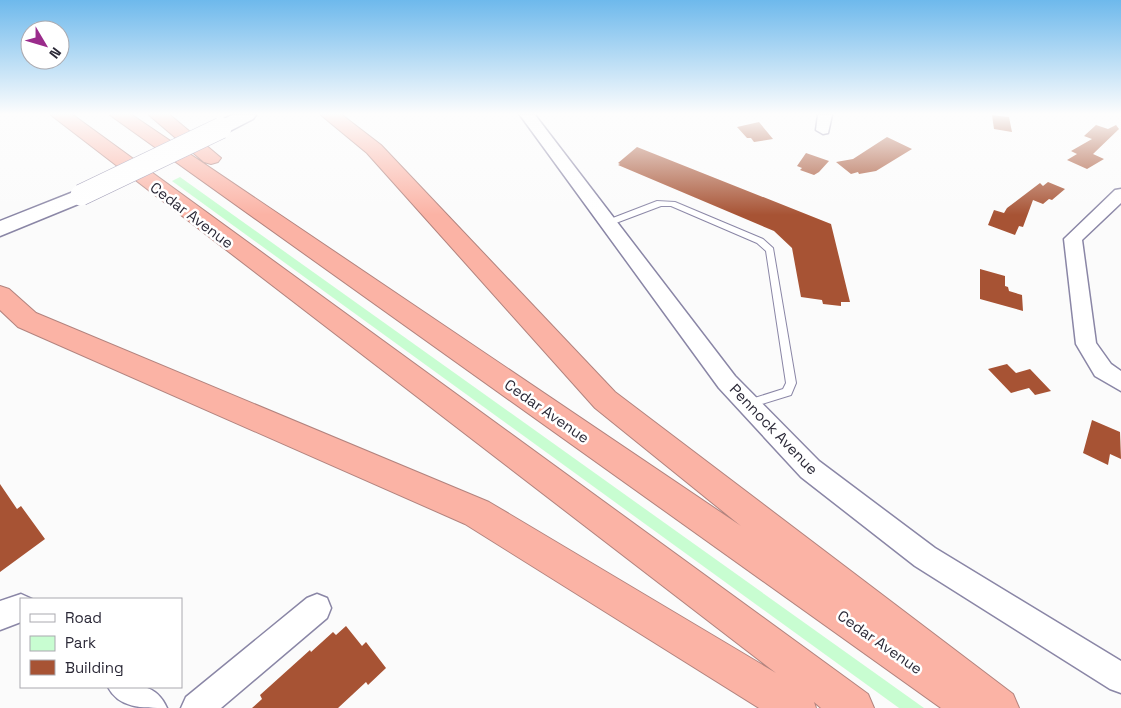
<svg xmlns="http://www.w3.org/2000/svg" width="1121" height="708" font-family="'Space Grotesk',sans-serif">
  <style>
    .green { fill: #c8fdd1 }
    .building { fill: #a75334 }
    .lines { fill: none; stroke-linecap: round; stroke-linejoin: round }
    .service-casing { stroke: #8a86a6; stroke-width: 2 }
    .minor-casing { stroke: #8a86a6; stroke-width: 3 }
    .tertiary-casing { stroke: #8a86a6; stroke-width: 3 }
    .motorway-casing { stroke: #b2837e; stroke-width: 2 }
    .service { fill: #fff; fill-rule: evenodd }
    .minor { fill: #fff; fill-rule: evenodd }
    .tertiary { fill: #fff; fill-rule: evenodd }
    .motorway { fill: #fbb3a5; fill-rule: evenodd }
    .tertiary-bridge-casing { stroke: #8a86a6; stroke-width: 22; stroke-linecap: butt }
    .tertiary-bridge { stroke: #fff; stroke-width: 21 }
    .labels { text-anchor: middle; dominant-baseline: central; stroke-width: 5; stroke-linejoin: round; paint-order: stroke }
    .street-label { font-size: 15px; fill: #2b2937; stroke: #fff }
  </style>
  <rect width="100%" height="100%" fill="#fbfbfb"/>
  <!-- green -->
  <path class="green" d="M180 177 924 708H899L172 181Z"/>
  <!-- building -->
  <path class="building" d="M992 115 1009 117 1012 132 994 129Z
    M759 122 773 139 754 142 751 138H747L737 127Z
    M1096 125 1108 129 1116 125 1119 129 1093 154 1104 159 1087 169 1067 160 1077 154 1071 151 1092 139 1084 136Z
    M887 137 912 149 876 171 859 174 858 172 851 174 836 162 853 159Z
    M637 147 831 224 850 302H841V306L823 304 822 300 801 297 792 248 774 231 618 165 620 164 618 163Z
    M806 153 829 161 819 172 814 175 800 170 802 168 797 166Z
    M1048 182 1065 189 1052 200 1049 199 1043 204 1033 200 1023 227 1019 226 1015 235 988 225 994 210 1004 213 1007 208 1040 183 1043 186Z
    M980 269 1005 276V286L1008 287 1009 291 1022 295 1023 311 980 299Z
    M1007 364 1016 373 1030 369 1051 391 1035 395 1029 388 1011 393 988 369Z
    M1092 420 1120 432 1121 459 1110 454 1108 465 1083 453Z
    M0 484 17 509 21 506 45 539 0 572Z
    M346 626 362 646 366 642 386 668 368 685 366 682 338 708H252L262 699 260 695 310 650 311 652 333 632 336 635Z"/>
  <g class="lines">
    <defs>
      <path id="service" d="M657 201 675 202 763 239 773 248 796 383 791 395 749 408 745 407 744 404 745 401 783 389 786 383 766 251 757 243 671 206H661L608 226 604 223 605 221Z"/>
      <path id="minor" d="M520 115H535L735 376 819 461 935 548 1121 661V693L1110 689 915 566 801 477 719 388Z
        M818 115H832L828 133 823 134 816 130Z
        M1121 189V203L1082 240 1096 343 1111 364 1121 371V391L1095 376 1076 344 1064 239 1115 190Z
        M21 594 32 599H21V622L0 630V601Z
        M317 594 327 598 331 608 327 618 221 708H181L186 697 307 598Z
        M108 687C133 685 155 681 167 708 141 708 119 708 108 687Z"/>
      <path id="tertiary" d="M232 115H256L253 119 228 132H214L212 128 214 124Z
        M81 189 88 190 91 195 88 200 0 236V221Z"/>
      <path id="motorway" d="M51 115H73L868 694 874 708H821L814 702 816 708H759L465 524 18 327 0 310V286L9 289 36 313 489 502 776 673Z
        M110 115H132L741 526 595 408 367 153 321 115H342L381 145 615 392 1013 694 1019 708H941Z
        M149 115H170L221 158 218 162 211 164 204 162Z"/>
    </defs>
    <!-- service casing -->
    <use href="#service" class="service-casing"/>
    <!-- minor casing -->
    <use href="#minor" class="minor-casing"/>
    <!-- tertiary casing -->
    <use href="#tertiary" class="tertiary-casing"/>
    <!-- motorway casing -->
    <use href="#motorway" class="motorway-casing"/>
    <!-- service -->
    <use href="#service" class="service"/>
    <!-- minor -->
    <use href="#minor" class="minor"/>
    <!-- tertiary -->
    <use href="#tertiary" class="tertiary"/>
    <!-- motorway -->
    <use href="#motorway" class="motorway"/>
    <defs>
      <path id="tertiary-bridge" d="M81 195 221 128"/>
    </defs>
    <!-- tertiary-bridge casing -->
    <use href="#tertiary-bridge" class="tertiary-bridge-casing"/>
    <!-- tertiary-bridge -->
    <use href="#tertiary-bridge" class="tertiary-bridge"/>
  </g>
  <!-- sky -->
  <linearGradient id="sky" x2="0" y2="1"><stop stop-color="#6eb9ec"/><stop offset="0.53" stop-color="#fdfdfd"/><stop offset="1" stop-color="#fdfdfd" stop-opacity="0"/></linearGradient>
  <rect width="1121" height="215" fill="url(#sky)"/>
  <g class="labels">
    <!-- street labels -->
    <g class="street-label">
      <text transform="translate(192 215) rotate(37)">Cedar Avenue</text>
      <text transform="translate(547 411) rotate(35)">Cedar Avenue</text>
      <text transform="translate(774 429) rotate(46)">Pennock Avenue</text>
      <text transform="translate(880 642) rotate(35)">Cedar Avenue</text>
    </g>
  </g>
  <!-- legend -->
  <rect x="20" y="598" width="162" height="90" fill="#ffffff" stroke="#aaa9af"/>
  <rect x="30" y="614" width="25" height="8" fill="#ffffff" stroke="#aaa9af"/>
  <text x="65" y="623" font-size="15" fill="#2b2937">Road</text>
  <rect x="30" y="636" width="25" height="15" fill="#c8fdd1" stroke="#aaa9af"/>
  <text x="65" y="648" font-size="15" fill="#2b2937">Park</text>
  <rect x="30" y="660" width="25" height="15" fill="#a75334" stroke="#aaa9af"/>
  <text x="65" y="673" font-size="15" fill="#2b2937">Building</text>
  <!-- north arrow -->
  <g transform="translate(45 45) rotate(128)"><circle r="24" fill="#ffffff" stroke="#aaa9af"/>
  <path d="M0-4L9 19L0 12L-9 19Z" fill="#9a2b8b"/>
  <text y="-8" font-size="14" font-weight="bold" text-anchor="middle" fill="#2b2937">N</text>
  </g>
</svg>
